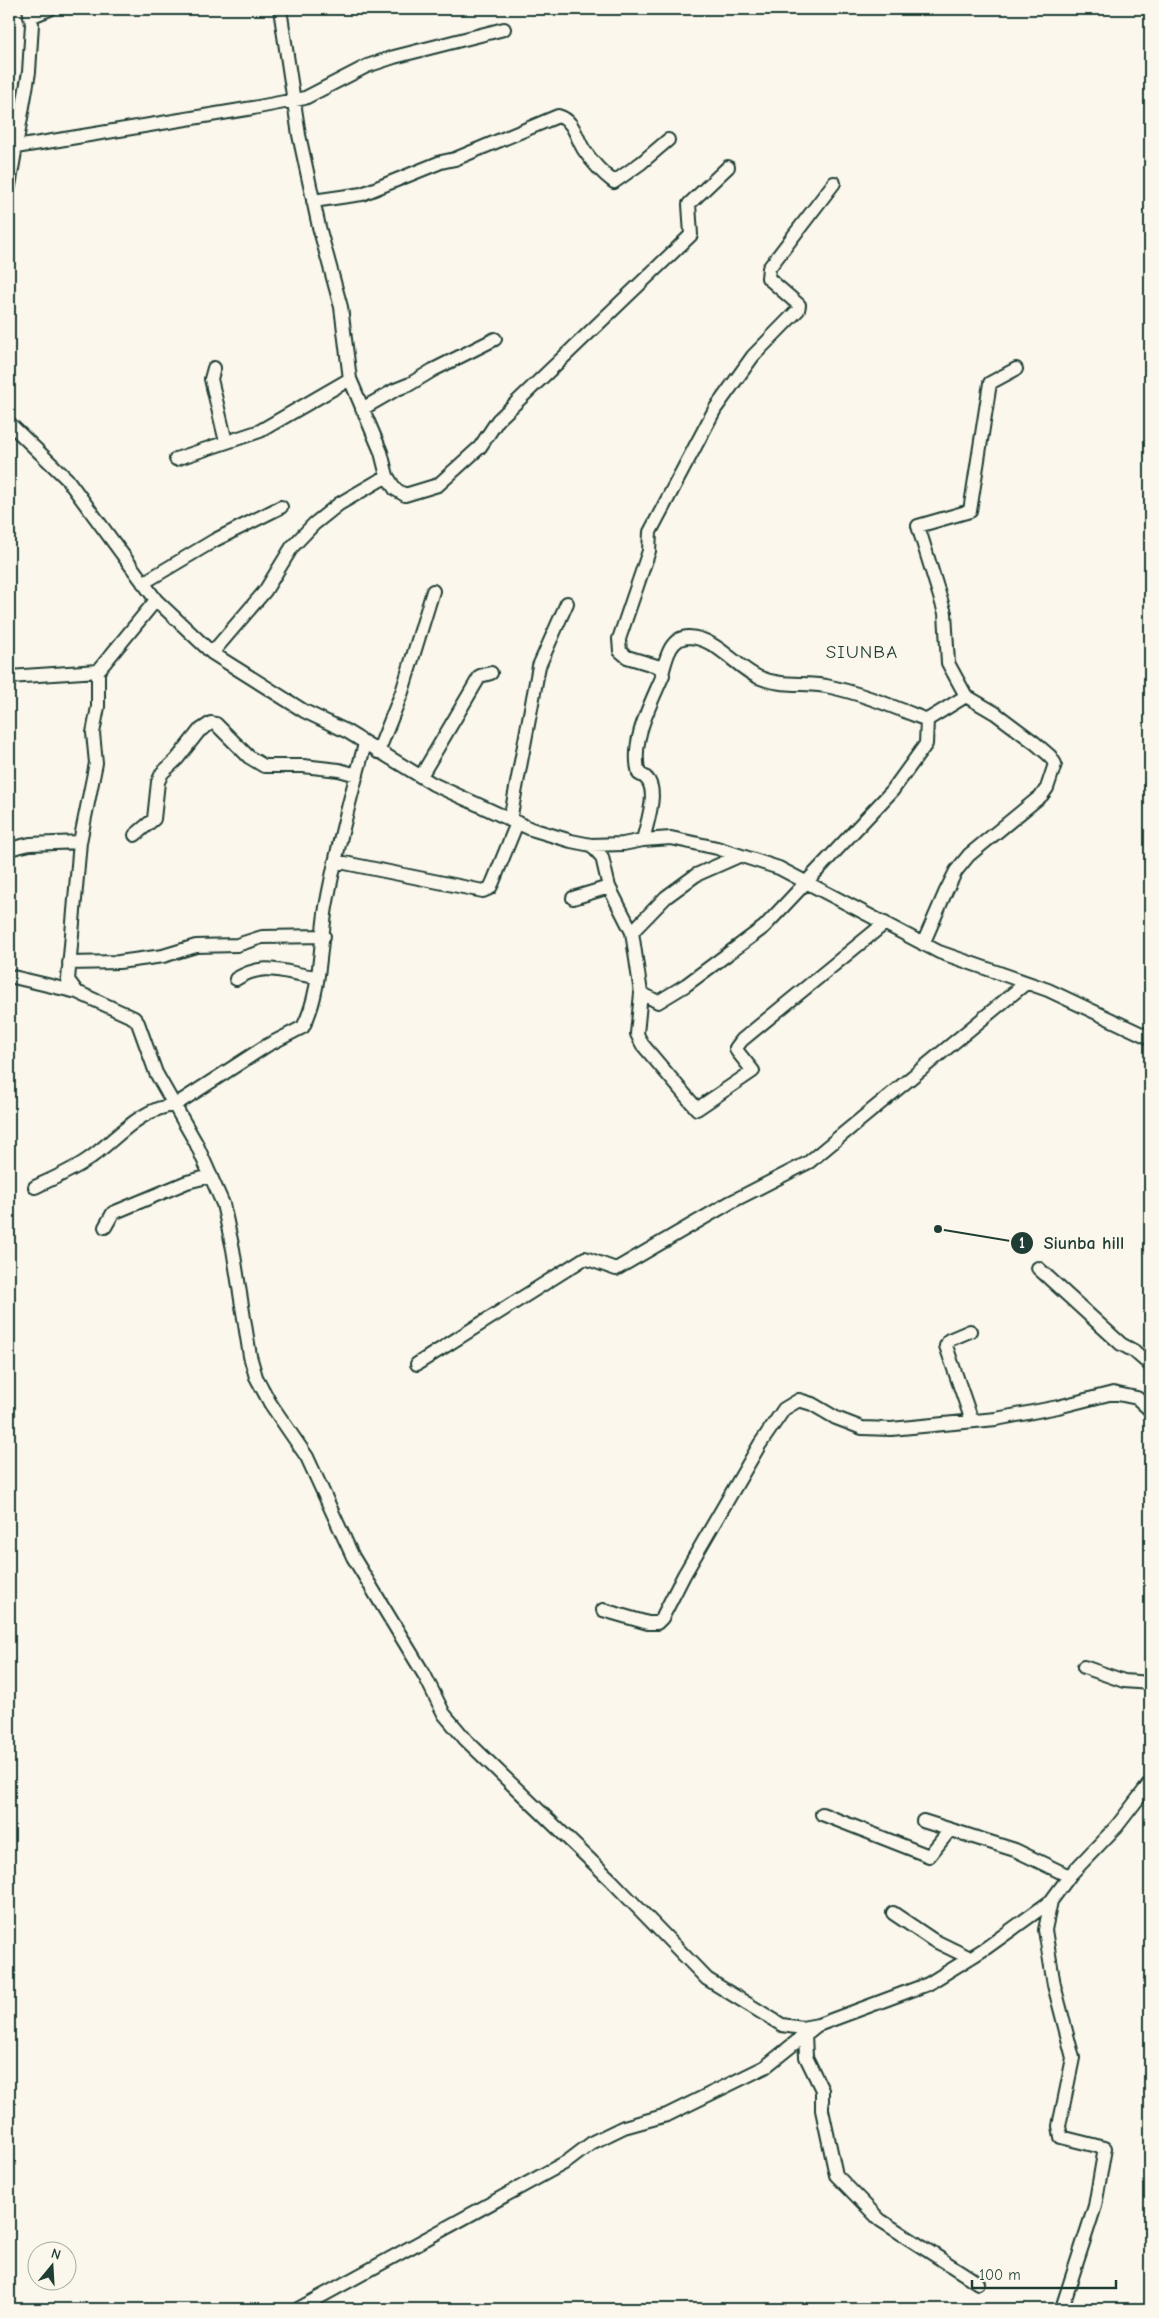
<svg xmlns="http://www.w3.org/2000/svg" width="1159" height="2318" font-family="'Comic Neue',sans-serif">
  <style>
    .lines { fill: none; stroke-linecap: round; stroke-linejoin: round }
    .minor-casing { stroke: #1f3d34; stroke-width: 16 }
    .minor { stroke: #fbf7ec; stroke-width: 12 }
    .labels { text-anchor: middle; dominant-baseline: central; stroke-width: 5; stroke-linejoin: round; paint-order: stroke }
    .quarter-label { font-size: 19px; letter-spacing: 1px; fill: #1f3d34; stroke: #fbf7ec }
    .leader { fill: none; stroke: #1f3d34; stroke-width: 2 }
    .callout-dot { fill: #1f3d34; stroke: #fbf7ec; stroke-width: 2 }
    .mark-label { font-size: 15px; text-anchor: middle; font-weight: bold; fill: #fff }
    .callout-label { font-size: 18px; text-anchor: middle; font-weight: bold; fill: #1f3d34; stroke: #fbf7ec; stroke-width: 5; stroke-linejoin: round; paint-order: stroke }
  </style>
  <rect width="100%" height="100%" fill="#fbf7ec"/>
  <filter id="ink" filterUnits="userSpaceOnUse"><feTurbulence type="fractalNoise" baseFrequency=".02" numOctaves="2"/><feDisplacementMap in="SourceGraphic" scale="10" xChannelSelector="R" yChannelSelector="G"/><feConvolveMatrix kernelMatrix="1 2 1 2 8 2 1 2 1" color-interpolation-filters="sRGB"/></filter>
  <g filter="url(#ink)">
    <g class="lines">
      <defs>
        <path id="minor" d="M280 9 299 135 319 227 341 307 350 379 381 452 387 476
          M30 17 50 9
          M16 147 253 108 305 98 367 66 394 57 504 29
          M9 186 29 72 32 24 29 9
          M313 201 362 194 441 162 455 159 558 116C575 121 575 136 584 150 592 162 602 173 614 182L641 163 668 140
          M214 368 211 379 226 442
          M362 409 395 390 410 384 433 370 495 339
          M9 423 67 479 156 600 212 653 304 711 346 731 433 784 531 829 571 841 591 845 623 844 643 840 671 838 717 848 779 868 939 952 1048 990 1150 1038
          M176 459 260 431 350 379
          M143 583 215 540 281 507
          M212 653 265 591 292 547 314 524 339 504 387 476 395 489 405 495 438 485 480 447 498 420 691 235 689 204 728 167
          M662 674C666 659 670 637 689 637 716 638 736 667 758 677 781 687 803 682 826 686 861 693 894 707 927 720
          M9 677 98 671 156 600
          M378 752 402 692 433 591
          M421 776 480 676 491 673
          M510 820 539 666 567 603
          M135 835 154 819 158 782 162 773 177 759 199 731 211 723 216 724 249 757 264 766H303L339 770 357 775
          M643 840C647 822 663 781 639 774 630 741 650 706 663 675L660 667 627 657 620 651 619 639 649 551 650 532 715 409 753 356 798 310 799 305 768 278 769 268 834 183
          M9 849 30 844 80 842
          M335 861 483 891 490 888 493 882 517 823
          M609 887 632 932 641 993 637 1034 642 1044 697 1109 753 1071 737 1051 736 1048 742 1040 885 923
          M573 898 609 887 602 857 591 845
          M632 932 666 897 696 875 739 856
          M923 944 946 891 956 871 969 855 1042 795 1047 788 1055 764 1050 756 1035 743 995 713 966 696 948 663 945 613 918 526 970 511 990 383 1016 369
          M69 963 119 962 163 956 196 946 237 945 262 937 324 936
          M9 976 77 992 134 1018 138 1023 156 1073 196 1143 223 1204 233 1249 250 1356 256 1377 270 1403 307 1457 353 1557 425 1676 444 1714 466 1740 611 1880 707 1979 782 2025 802 2028 818 2025 928 1984 986 1948 1051 1901 1071 1874 1117 1826 1150 1783
          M236 979C268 960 284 974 317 977
          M77 992 68 980 80 842 96 763 93 733 98 707V671
          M641 993 658 1002 686 985 764 927 892 791 926 744 927 720 966 696
          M35 1187C52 1179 71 1171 87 1160 115 1141 139 1108 175 1105L266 1046 303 1027C321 994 320 943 326 907 336 852 350 798 365 744
          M105 1227 113 1213 187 1182 211 1176
          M1038 1268 1121 1344 1134 1351 1150 1365
          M970 1331 949 1340 946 1346 972 1421
          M417 1364 585 1258 616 1269 731 1202 809 1162 1026 983
          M603 1610 648 1623H657L662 1618 684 1575 760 1444 784 1409 799 1400 812 1404 836 1418 862 1428 891 1429 996 1419 1058 1407 1113 1393 1137 1398 1150 1410
          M1084 1667 1124 1681 1150 1683
          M822 1814 929 1856 950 1830
          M923 1821 1015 1850 1069 1876
          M1051 1901 1045 1930 1054 1985 1073 2058 1059 2126 1061 2137 1105 2148 1095 2206 1063 2305
          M893 1913 933 1940 970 1958
          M805 2034 806 2057 822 2090V2110L836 2175 880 2220 978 2283
          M298 2309 568 2161 593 2142 624 2127 667 2115 765 2067 816 2026"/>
      </defs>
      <!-- minor casing -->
      <use href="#minor" class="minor-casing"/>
      <!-- minor -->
      <use href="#minor" class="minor"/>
    </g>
  </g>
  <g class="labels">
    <!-- quarter labels -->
    <g class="quarter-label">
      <text x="862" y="652">SIUNBA</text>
    </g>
  </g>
  <!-- callouts -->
  <path class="leader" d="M938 1229L1022 1243"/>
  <g class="callout-dot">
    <circle cx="938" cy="1229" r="5"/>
    <circle cx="1022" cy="1243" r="12"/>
  </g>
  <g class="mark-label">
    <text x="1022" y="1248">1</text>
  </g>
  <g class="callout-label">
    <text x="1084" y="1249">Siunba hill</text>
  </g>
  <!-- margin -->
  <rect width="1159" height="2318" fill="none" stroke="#fbf7ec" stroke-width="30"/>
  <rect x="15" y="15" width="1129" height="2288" fill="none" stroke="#1f3d34" stroke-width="2" filter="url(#ink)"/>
  <!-- north arrow -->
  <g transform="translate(52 2266) rotate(18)"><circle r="24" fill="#fbf7ec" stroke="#a3ada2"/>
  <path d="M0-4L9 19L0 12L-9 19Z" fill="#1f3d34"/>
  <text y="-8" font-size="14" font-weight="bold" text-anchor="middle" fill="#1f3d34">N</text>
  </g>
  <!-- scale -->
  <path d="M972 2280v8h144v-8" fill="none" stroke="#1f3d34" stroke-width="2.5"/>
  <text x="979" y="2280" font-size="15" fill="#1f3d34" stroke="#fbf7ec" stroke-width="4" paint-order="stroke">100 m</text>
</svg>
